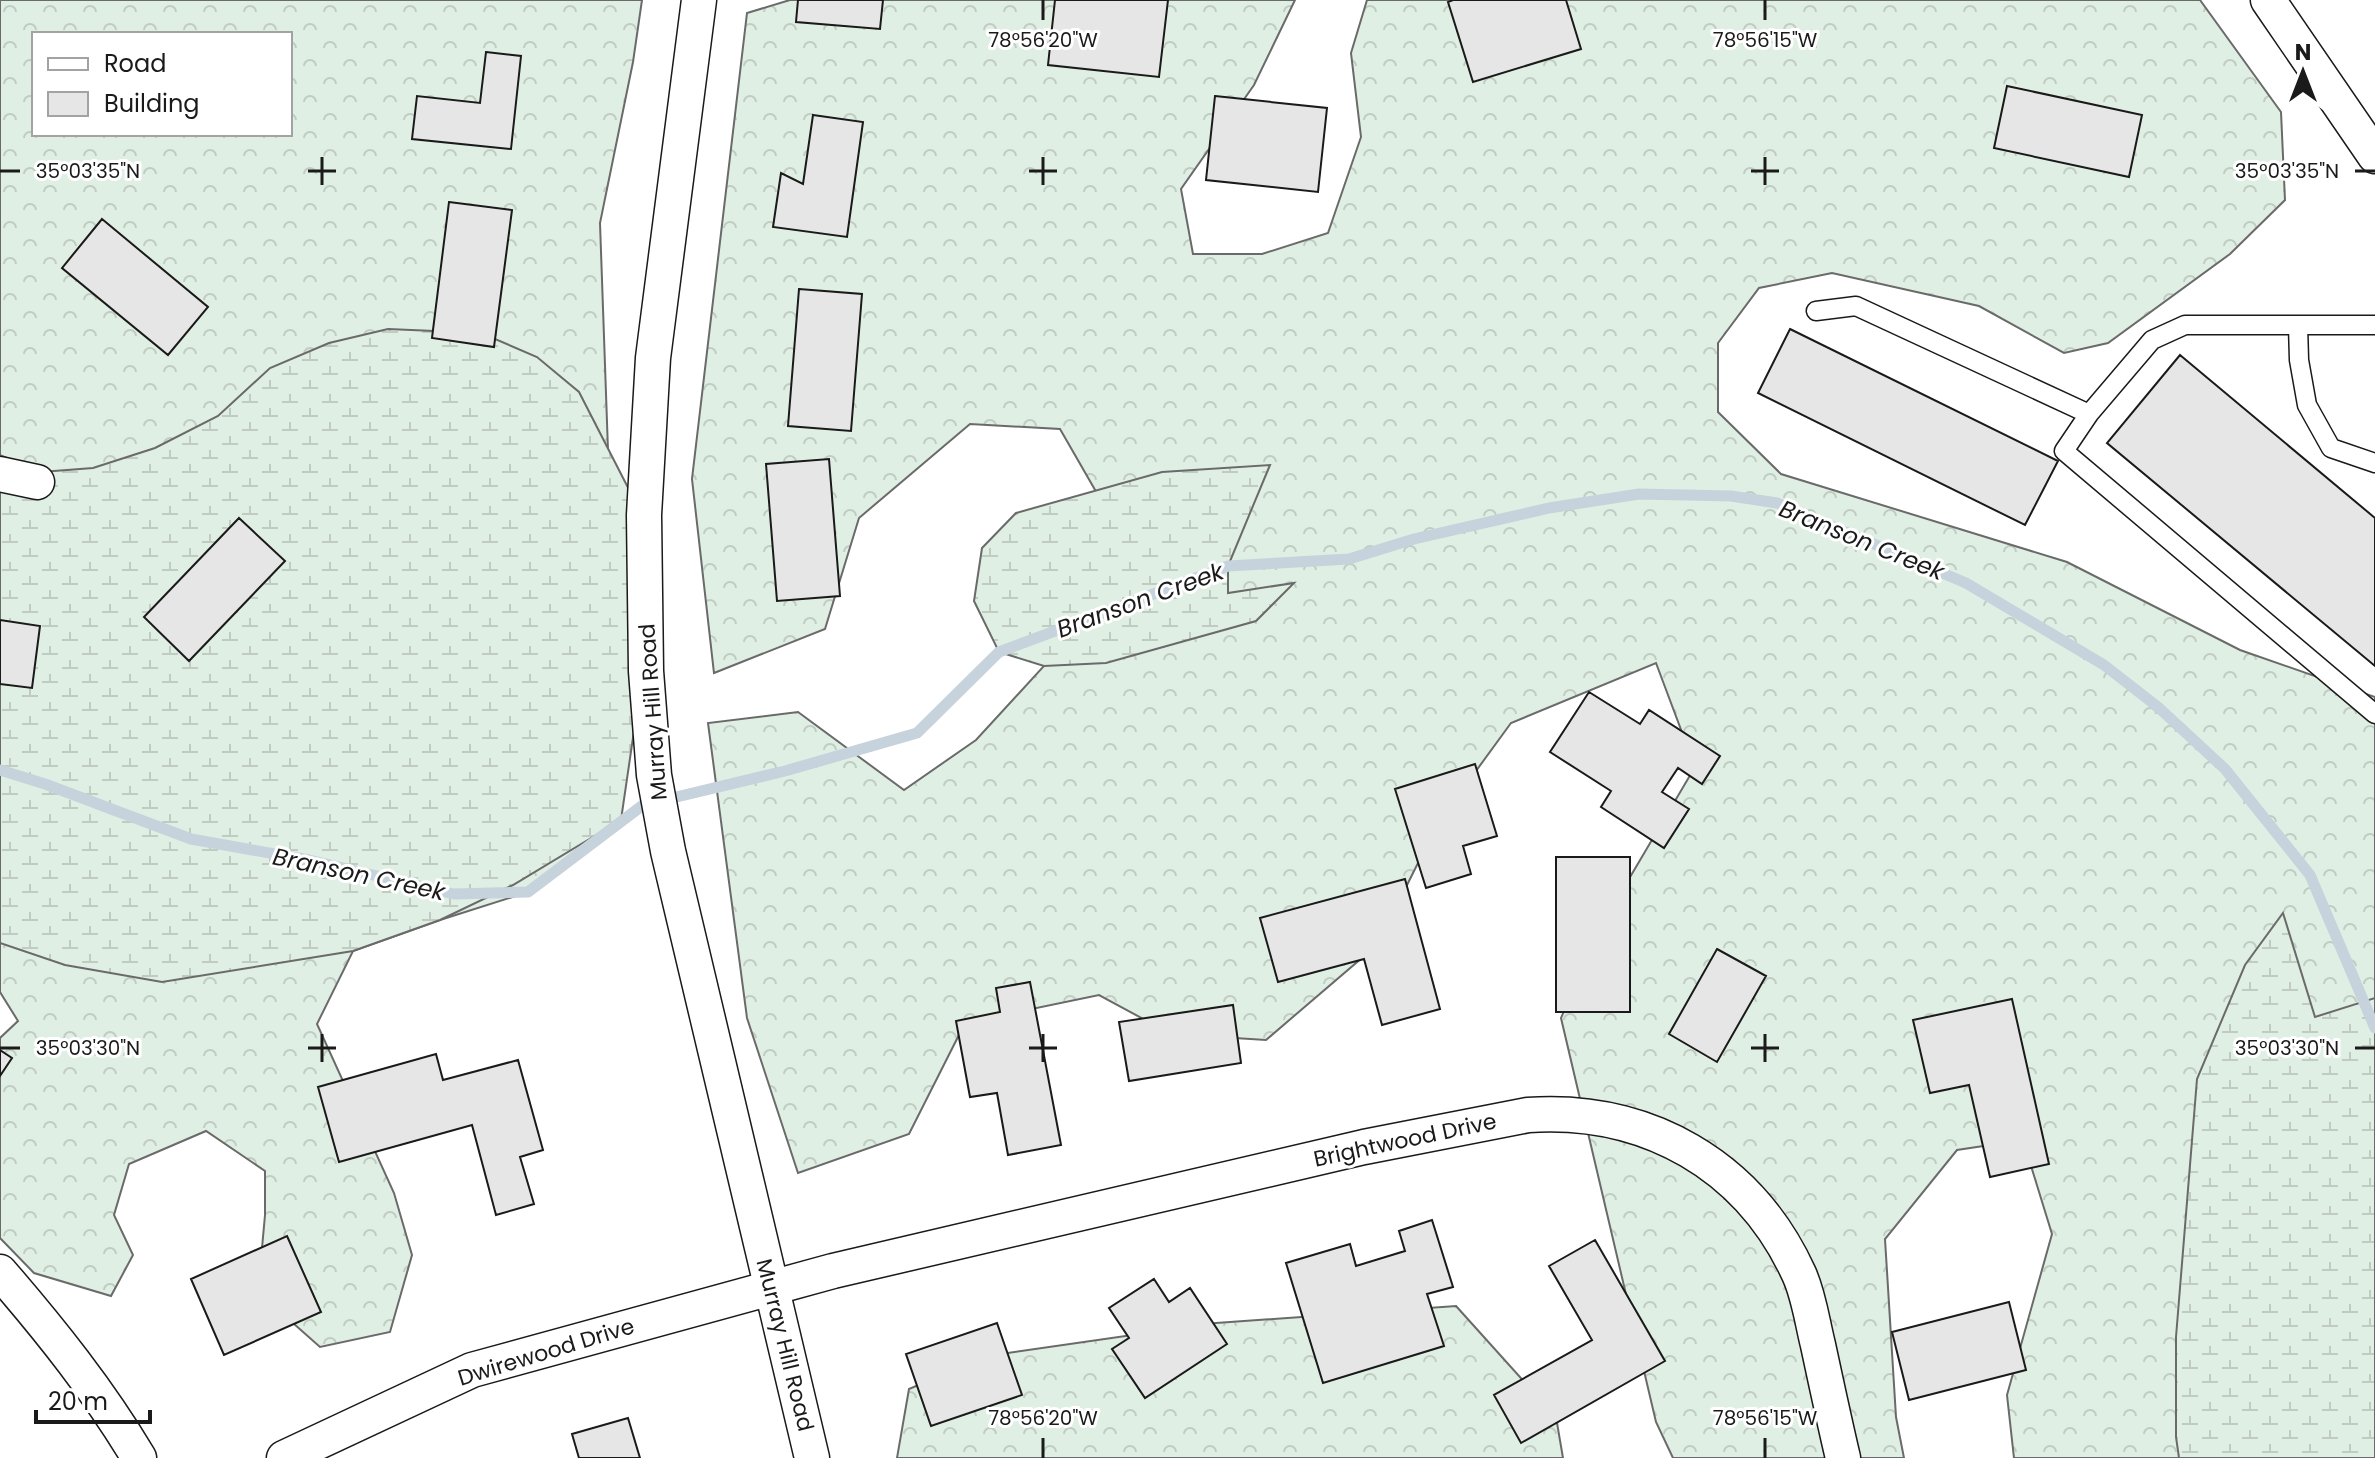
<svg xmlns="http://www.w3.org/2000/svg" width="2375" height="1458" font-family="Poppins,sans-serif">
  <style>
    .forest { fill: url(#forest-crowns); stroke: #6a6a6a; stroke-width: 2; fill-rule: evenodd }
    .wetland { fill: url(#wetland-marsh); stroke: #6a6a6a; stroke-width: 2 }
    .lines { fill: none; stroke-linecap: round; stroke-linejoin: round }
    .stream { stroke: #c6d2dc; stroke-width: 11 }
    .building { fill: #e6e6e6; stroke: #1a1a1a; stroke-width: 2 }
    .service-casing { stroke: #1a1a1a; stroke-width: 21 }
    .minor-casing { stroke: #1a1a1a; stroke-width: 37 }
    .service { stroke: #fff; stroke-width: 18 }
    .minor { stroke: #fff; stroke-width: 34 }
    .ticks { fill: none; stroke: #1a1a1a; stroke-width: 3 }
    .labels { text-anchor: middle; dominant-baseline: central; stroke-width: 6; stroke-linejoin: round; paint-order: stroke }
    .street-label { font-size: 22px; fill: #1a1a1a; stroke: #fff }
    .water-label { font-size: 24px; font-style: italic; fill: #1a1a1a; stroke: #fff }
    .ticks-label { font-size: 20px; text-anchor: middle; fill: #1a1a1a; stroke: #fff; stroke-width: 6; stroke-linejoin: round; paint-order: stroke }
  </style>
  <defs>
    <pattern id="forest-crowns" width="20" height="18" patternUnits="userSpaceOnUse" patternTransform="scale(2)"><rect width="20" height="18" fill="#e0efe3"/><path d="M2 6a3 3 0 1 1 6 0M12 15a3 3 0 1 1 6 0" fill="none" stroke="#c0ccc2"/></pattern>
    <pattern id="wetland-marsh" width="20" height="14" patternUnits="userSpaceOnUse" patternTransform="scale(2)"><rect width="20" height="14" fill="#e0efe3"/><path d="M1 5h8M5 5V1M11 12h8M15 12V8" fill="none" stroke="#c0ccc2"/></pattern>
  </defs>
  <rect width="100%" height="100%" fill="#fff"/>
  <!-- forest -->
  <path class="forest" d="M0 0H642L633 62 600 223 621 820 528 892 440 920 353 951 317 1024 394 1193 412 1255 390 1332 320 1347 258 1292 265 1215V1171L206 1131 129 1164 114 1215 133 1255 111 1296 34 1273 0 1238V1038L18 1021 0 992ZM34 34H290V134H34Z
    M790 0H1295L1254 85 1181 189 1193 254H1262L1328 233 1361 137 1351 53 1367 0H2200L2281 112 2285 200 2230 254 2108 343 2064 353 1979 306 1832 273 1759 288 1718 343V412L1781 474 2067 562 2240 650 2375 697V1458H2014L2007 1395 2052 1234 2023 1140 1957 1150 1885 1239 1896 1417 1904 1458H1673L1656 1422 1561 1018 1600 928 1695 767 1656 663 1511 723 1438 823 1377 945 1266 1040 1171 1034 1099 995 965 1023 909 1134 798 1173 747 1018 708 723 798 712 904 790 976 740 1044 666 1121 535 1060 429 970 424 859 518 825 629 714 673 692 479 747 13Z
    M1456 1306 1556 1417 1563 1458H897L909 1389 987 1356 1216 1323Z"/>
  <!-- wetland -->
  <path class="wetland" d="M388 329 481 333 537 357 579 392 641 513 655 587 621 820 513 885 440 920 353 951 162 982 65 965 0 943V455L41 472 93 468 155 448 218 416 270 368 329 343Z
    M1270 465 1228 566V593L1294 583 1256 621 1106 663 1044 666 999 652 974 601 982 548 1016 513 1162 472Z
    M2283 913 2315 1017 2375 998V1458H2179L2176 1437V1337L2197 1079 2245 965Z"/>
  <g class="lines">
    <!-- stream -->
    <path class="stream" d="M0 770 45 784 191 839 309 860 454 894 528 892 643 805 785 771 917 733 999 652 1228 566 1349 559 1414 539 1549 508 1639 494 1731 496 1777 503 1966 583 2104 665 2158 707 2225 769 2310 875 2375 1028"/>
  </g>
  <!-- building -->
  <path class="building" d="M798 0H883L880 29 796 22Z
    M1055 0H1168L1159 77 1048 65Z
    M1453 0H1566L1581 49 1473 82 1448 2Z
    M486 52 521 56 511 149 412 139 417 96 480 103Z
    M2007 86 2142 115 2129 177 1994 148Z
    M1215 96 1327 108 1318 192 1206 180Z
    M813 115 863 122 847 237 773 227 781 173 803 184Z
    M449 202 512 210 494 347 432 338Z
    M102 219 208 307 168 355 62 268Z
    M799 289 862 294 851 431 788 426Z
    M1790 329 2058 461 2025 525 1758 393Z
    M2180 355 2375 518V666L2107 443Z
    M829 459 840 596 777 601 766 464Z
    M239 518 285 561 189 661 144 617Z
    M0 620 40 626 32 688 0 684Z
    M1589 692 1640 724 1649 710 1720 756 1702 784 1678 768 1662 792 1689 809 1664 848 1601 807 1611 791 1550 752Z
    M1475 764 1497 836 1463 846 1471 874 1426 888 1395 789Z
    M1556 857H1630V1012H1556Z
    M1405 879 1440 1009 1382 1025 1364 959 1278 982 1260 918Z
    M1717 949 1766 976 1717 1062 1669 1034Z
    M1030 982 1061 1145 1008 1155 997 1093 970 1097 956 1021 1000 1012 996 988Z
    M2012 999 2049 1164 1990 1177 1969 1085 1930 1093 1913 1020Z
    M1233 1005 1241 1063 1129 1081 1119 1022Z
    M0 1050 12 1058 0 1076Z
    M436 1054 443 1080 518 1060 543 1150 520 1157 534 1204 496 1215 472 1125 339 1162 318 1087Z
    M1432 1220 1453 1287 1427 1294 1444 1346 1323 1383 1286 1263 1350 1244 1356 1266 1405 1251 1399 1231Z
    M287 1236 321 1312 224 1355 191 1279Z
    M1595 1240 1665 1361 1521 1443 1494 1395 1592 1340 1549 1266Z
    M1154 1279 1169 1302 1190 1288 1227 1344 1145 1398 1112 1349 1129 1338 1109 1308Z
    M2009 1302 2026 1370 1909 1400 1892 1332Z
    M997 1323 1022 1395 931 1426 906 1354Z
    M628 1418 640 1458H579L572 1434Z"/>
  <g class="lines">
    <defs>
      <path id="service" d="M1816 311 1856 306 2089 414 2064 451 2375 714
        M2298 325 2299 360 2307 405 2331 448 2375 463
        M2089 414 2152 340 2185 325H2375"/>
      <path id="minor" d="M699 0 653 358 644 515 646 671 654 775 668 851 812 1458
        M2268 0 2375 156
        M0 474 37 482
        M0 1272C51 1331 99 1391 139 1458
        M284 1458 472 1370 833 1271 1364 1147 1528 1115C1647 1107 1749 1165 1799 1274 1809 1296 1812 1321 1818 1345 1826 1382 1834 1420 1843 1458"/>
    </defs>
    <!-- service casing -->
    <use href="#service" class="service-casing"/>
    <!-- minor casing -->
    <use href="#minor" class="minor-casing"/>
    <!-- service -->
    <use href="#service" class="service"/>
    <!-- minor -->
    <use href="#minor" class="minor"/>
  </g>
  <!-- ticks -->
  <path class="ticks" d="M1043 0V20M1765 0V20M322 157V185M1043 157V185M1765 157V185M0 171H20M308 171H336M1029 171H1057M1751 171H1779M2355 171H2375M322 1034V1062M1043 1034V1062M1765 1034V1062M0 1048H20M308 1048H336M1029 1048H1057M1751 1048H1779M2355 1048H2375M1043 1438V1458M1765 1438V1458"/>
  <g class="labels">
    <!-- street labels -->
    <g class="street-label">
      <text transform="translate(653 712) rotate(-94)">Murray Hill Road</text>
      <text transform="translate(1405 1140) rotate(-12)">Brightwood Drive</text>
      <text transform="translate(785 1345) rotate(76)">Murray Hill Road</text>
      <text transform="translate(546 1352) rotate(-17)">Dwirewood Drive</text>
    </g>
    <!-- water labels -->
    <g class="water-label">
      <text transform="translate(1862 540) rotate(22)">Branson Creek</text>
      <text transform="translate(1140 600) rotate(-20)">Branson Creek</text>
      <text transform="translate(359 874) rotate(12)">Branson Creek</text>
    </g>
  </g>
  <g class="ticks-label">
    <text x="1043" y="47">78°56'20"W</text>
    <text x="1765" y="47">78°56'15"W</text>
    <text x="88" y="178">35°03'35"N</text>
    <text x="2287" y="178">35°03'35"N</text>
    <text x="88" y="1055">35°03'30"N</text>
    <text x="2287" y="1055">35°03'30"N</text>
    <text x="1043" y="1425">78°56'20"W</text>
    <text x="1765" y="1425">78°56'15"W</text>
  </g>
  <!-- legend -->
  <rect x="32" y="32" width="260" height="104" fill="#ffffff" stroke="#a3a3a3" stroke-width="2"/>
  <rect x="48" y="58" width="40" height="12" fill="#ffffff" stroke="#a3a3a3" stroke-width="2"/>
  <text x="104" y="72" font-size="24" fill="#1a1a1a">Road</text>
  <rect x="48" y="92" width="40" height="24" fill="#e6e6e6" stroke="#a3a3a3" stroke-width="2"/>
  <text x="104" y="112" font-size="24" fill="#1a1a1a">Building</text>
  <!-- north arrow -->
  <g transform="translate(2303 72)" stroke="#ffffff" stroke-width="6" paint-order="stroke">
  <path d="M0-6L14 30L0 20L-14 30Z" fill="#1a1a1a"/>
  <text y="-12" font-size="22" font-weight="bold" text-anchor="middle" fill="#1a1a1a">N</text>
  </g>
  <!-- scale -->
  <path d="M36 1410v12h114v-12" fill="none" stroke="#1a1a1a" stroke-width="4"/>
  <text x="48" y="1410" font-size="24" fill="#1a1a1a" stroke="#ffffff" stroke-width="6" paint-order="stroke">20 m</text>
</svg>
